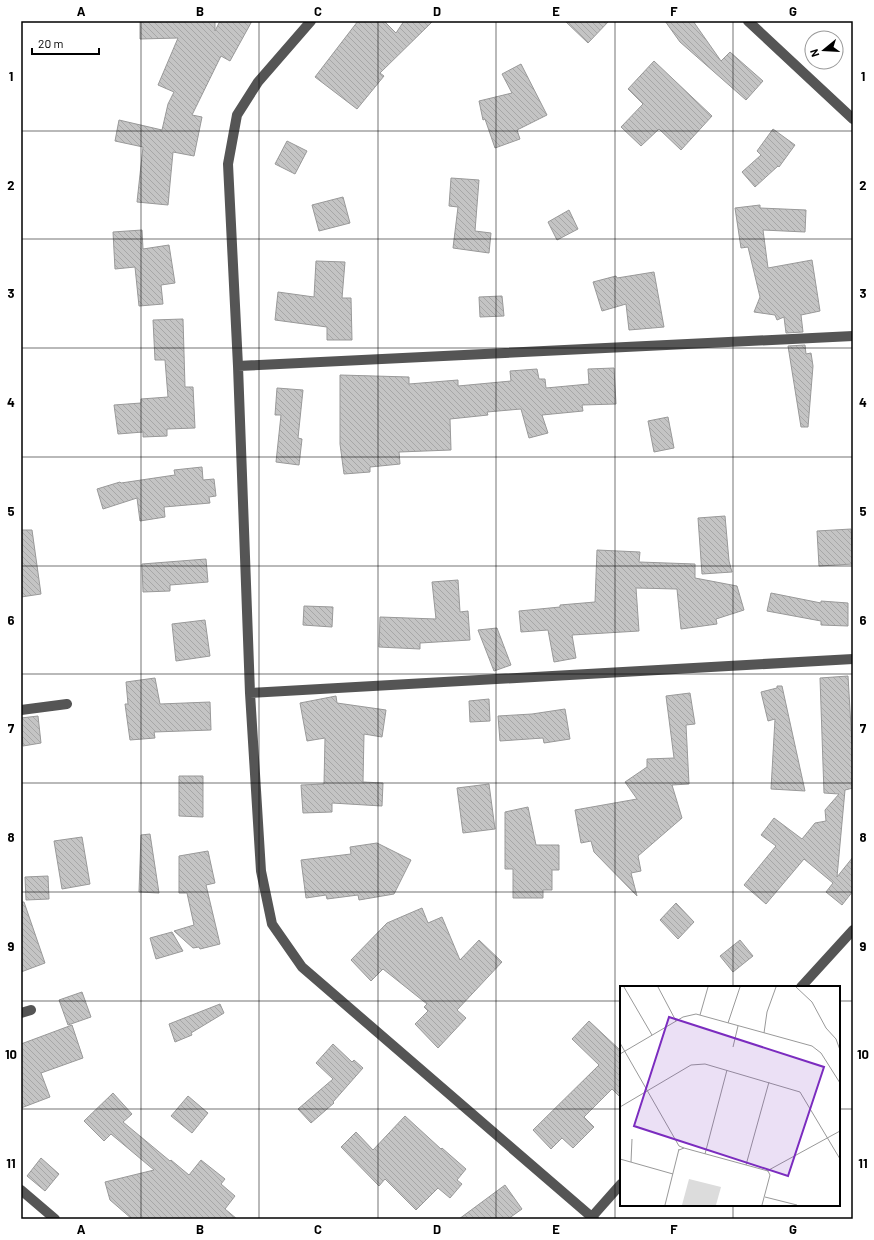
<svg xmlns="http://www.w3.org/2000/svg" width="874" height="1240" font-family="Barlow,sans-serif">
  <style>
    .building { fill: url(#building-back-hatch); stroke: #999 }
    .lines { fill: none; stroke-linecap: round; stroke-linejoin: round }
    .minor { stroke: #555; stroke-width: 10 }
    .grid { fill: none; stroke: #000; stroke-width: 1; stroke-opacity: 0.55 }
    .inset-road { fill: none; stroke: #999; stroke-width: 1 }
    .view { fill: #7b2cbf; fill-opacity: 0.15; stroke: #7b2cbf; stroke-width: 2 }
    .inset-edge { fill: none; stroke: #000; stroke-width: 2 }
    .neatline { fill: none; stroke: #000; stroke-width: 1.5 }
    .grid-label { font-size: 13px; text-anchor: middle; font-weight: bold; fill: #000 }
  </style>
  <defs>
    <pattern id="building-back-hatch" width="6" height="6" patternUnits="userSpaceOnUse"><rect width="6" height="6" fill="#c4c4c4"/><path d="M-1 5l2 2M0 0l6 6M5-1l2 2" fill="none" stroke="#a7a7a7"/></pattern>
  </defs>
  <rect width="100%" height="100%" fill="#fff"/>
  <!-- building -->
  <path class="building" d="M140 21H215V31L220 21H252L230 61 221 56 192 115 202 117 194 156 173 152 168 205 137 202 143 147 115 141 119 120 162 130 168 104 174 92 158 85 178 38 140 39Z
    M358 21H384L396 33 404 21H433L380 73 384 76 357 109 315 77Z
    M565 21H609L588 43Z
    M665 21H693L721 61 730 52 763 81 746 100 680 42Z
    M654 61 712 116 681 150 659 129 641 146 621 127 643 104 628 89Z
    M521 64 547 115 517 130 520 139 495 148 485 119 483 120 479 101 512 93 502 74Z
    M773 129 795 145 779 167 778 166 755 187 742 172 761 155 757 151Z
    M287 141 307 151 295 174 275 164Z
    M451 178 479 180 475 231 491 233 489 253 453 248 458 207 449 206Z
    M343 197 350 223 319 231 312 205Z
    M760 205V208L806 210 805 232 763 230 768 268 812 260 820 311 801 315 803 332 786 333 784 317 777 320 775 315 754 312 760 297 748 247 741 248 735 208Z
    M569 210 578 229 557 240 548 222Z
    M142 230 143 249 169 245 175 283 161 285 163 304 139 306 135 267 115 269 113 232Z
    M316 261 345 262 342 298H351L352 340H327V327L275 320 278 292 314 297Z
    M654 272 664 327 629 330 626 304 602 311 593 282 616 276 617 278Z
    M502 296 504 316 480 317 479 297Z
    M183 319 185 387H193L195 428 167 429V436L143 437V432L118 434 114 405 141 403V399L168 397 165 360H155L153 320Z
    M805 345 806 354 811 353 813 366 808 427H801L788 346Z
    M614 368 616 404 582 405 583 411 542 415 548 433 529 438 521 409 487 412 488 415 450 419 451 450 399 452 400 464 370 467V472L344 474 340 444V375L409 377V384L458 380V386L511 381 510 371 537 369 539 379H545L546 388 589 384 588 369Z
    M277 388 303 390 298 438 302 439 299 465 276 462 281 415H275Z
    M668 417 674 448 654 452 648 421Z
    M202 467 203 480 214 479 216 496 209 497 210 503 164 507 165 517 140 521 137 498 103 509 97 489 120 482 121 483 175 475 174 470Z
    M725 516 729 561 732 572 702 574 698 518Z
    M851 529 853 564 819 566 817 531Z
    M21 530H32L41 594 21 597Z
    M597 550 640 552 639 562 695 564V578L737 586 744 610 716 619 717 624 681 629 677 589 636 588 639 631 572 635 576 658 554 662 548 630 521 632 519 611 560 607V605L595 602Z
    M206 559 208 582 170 585V591L143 592 142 564Z
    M458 580 460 612 468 611 470 640 420 643V649L379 647 380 617 436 619 432 582Z
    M771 593 821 603V601L848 603V626L821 625V621L767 611Z
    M304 606 333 607 332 627 303 625Z
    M205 620 210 656 176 661 172 624Z
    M497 628 511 665 494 671 478 630Z
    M848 676 852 744H853V788L845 790 837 877 853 857V891L842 905 826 892 833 883 804 859 766 904 744 885 776 846 761 835 774 818 802 839 815 823 826 821 825 810 839 794 824 793 820 678Z
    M155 678 160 704 210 702 211 730 154 732 155 738 130 740 125 704H128L126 682Z
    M777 686H782L805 791 771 789 775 719 768 721 761 692 777 688Z
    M690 693 695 724 686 725 689 784 672 785 682 818 638 856 641 871 631 873 637 896 594 852 591 841 581 843 575 810 637 799 625 782 647 767V759L674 758 666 696Z
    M336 696 337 703 386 710 382 737 364 734 363 782 383 783 382 806 332 803V812L303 813 301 785 324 784 325 738 307 741 300 703Z
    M489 699 490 721 470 722 469 701Z
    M565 709 570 739 544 743 543 738 500 741 498 716 532 714Z
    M38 716 41 743 23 746 21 718Z
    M179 776H203V817L179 816Z
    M489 784 495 829 463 833 457 788Z
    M528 807 536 845H559V870H552V890H543V898H513V869H505V812Z
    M150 834 159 893 139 892 141 835Z
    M82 837 90 884 62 889 54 841Z
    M377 843 411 860 394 894 359 900 358 895 327 899 326 895 306 898 301 860 351 854 350 847Z
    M208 851 215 883 206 885 220 944 200 949 199 947 193 948 174 931 194 925 187 893H179V856Z
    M48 876 49 899 26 900 25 877Z
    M21 902H24L45 963 21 972Z
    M676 903 694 922 678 939 660 920Z
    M422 908 428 923 442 917 460 960 479 940 502 962 457 1010 466 1018 438 1048 415 1024 428 1011 424 1007 427 1004 383 969 371 981 351 960 387 923Z
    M172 932 183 951 156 959 150 938Z
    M740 940 753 956 733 972 720 956Z
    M82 992 91 1017 68 1025 59 1000Z
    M220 1004 224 1013 191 1033 192 1035 175 1042 169 1024Z
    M589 1021 621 1051V1098L612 1089 584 1117 594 1127 573 1148 562 1138 551 1149 533 1130 599 1065 572 1039Z
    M72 1025 83 1058 41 1073 50 1097 21 1108V1044Z
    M333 1044 352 1062 354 1060 363 1068 333 1102 334 1103 311 1123 298 1109 333 1079 316 1063Z
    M113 1093 132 1114 123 1122 170 1161 171 1160 189 1175 201 1160 225 1179 221 1184 235 1196 225 1209 237 1219H132L110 1200 105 1182 154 1170 111 1134 104 1141 84 1121Z
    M188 1096 208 1113 192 1133 171 1116Z
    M405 1116 441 1149 442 1148 466 1169 457 1180 462 1184 450 1198 438 1188 416 1210 385 1179 379 1186 341 1147 356 1132 373 1150Z
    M41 1158 59 1174 45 1191 27 1176Z
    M505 1185 522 1209 508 1219H459Z"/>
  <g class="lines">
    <!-- minor -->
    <path class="minor" d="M311 21 258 82 237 115 228 164 238 366 250 693 261 871 272 924 302 967 594 1219
      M748 21 853 119
      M238 366 853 336
      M250 693 853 659
      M21 710 67 704
      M801 987 853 930
      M21 1013 31 1010
      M21 1190 55 1219
      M590 1219 621 1184"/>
  </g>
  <!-- grid -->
  <path class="grid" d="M141 21V1219M259 21V1219M378 21V1219M496 21V1219M615 21V1219M733 21V987M21 131H853M21 239H853M21 348H853M21 457H853M21 566H853M21 674H853M21 783H853M21 892H853M21 1001H621M839 1001H853M21 1109H621M839 1109H853M733 1205V1219"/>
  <!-- overview -->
  <g transform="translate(620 986)">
    <rect width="220" height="220" fill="#fff"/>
    <path d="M69 193 101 201 96 219H62Z" fill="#dcdcdc"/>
    <path class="inset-road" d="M4 1 32 49M38 1 56 35M176 1 192 16 206 42 216 53 220 64M80 29 88 1M108 37 120 1M144 47 147 26 156 1M0 57 59 160 64 162M113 61 118 40M0 68 63 31 76 28 192 60 201 67 220 97M0 121 71 79 85 78 180 106 220 173M59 164 64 162 148 185 150 189 142 219M85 168 107 84M0 173 53 188M11 176 12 153M126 179 149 96M147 185 220 145M145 211 177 219M45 219 59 163"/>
    <path class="view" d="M49 31 204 81 168 190 14 140Z"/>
    <rect width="220" height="220" class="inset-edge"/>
  </g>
  <!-- border -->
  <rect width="874" height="1240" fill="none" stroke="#ffffff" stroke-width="44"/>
  <!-- north arrow -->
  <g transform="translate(824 50) rotate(252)"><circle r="19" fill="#ffffff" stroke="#999999"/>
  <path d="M0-3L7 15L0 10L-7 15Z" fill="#000000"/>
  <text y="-6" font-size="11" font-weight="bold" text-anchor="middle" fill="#000000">N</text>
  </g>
  <!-- scale -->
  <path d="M32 48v6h67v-6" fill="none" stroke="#000000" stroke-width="2"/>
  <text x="38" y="48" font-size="12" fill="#000000" stroke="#ffffff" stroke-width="3" paint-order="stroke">20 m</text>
  <rect x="22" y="22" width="830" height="1196" class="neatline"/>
  <g class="grid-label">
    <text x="81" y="16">A</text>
    <text x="200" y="16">B</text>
    <text x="318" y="16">C</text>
    <text x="437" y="16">D</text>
    <text x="556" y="16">E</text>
    <text x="674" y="16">F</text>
    <text x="793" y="16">G</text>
    <text x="11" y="81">1</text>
    <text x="863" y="81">1</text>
    <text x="11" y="190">2</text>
    <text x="863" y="190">2</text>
    <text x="11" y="298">3</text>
    <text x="863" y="298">3</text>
    <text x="11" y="407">4</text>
    <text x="863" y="407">4</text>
    <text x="11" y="516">5</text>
    <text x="863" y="516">5</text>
    <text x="11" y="625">6</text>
    <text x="863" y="625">6</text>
    <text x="11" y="733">7</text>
    <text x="863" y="733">7</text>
    <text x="11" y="842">8</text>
    <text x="863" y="842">8</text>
    <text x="11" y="951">9</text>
    <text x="863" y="951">9</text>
    <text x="11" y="1059">10</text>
    <text x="863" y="1059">10</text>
    <text x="11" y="1168">11</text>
    <text x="863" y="1168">11</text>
    <text x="81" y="1234">A</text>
    <text x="200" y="1234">B</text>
    <text x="318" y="1234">C</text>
    <text x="437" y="1234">D</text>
    <text x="556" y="1234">E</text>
    <text x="674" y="1234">F</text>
    <text x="793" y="1234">G</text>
  </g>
</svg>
